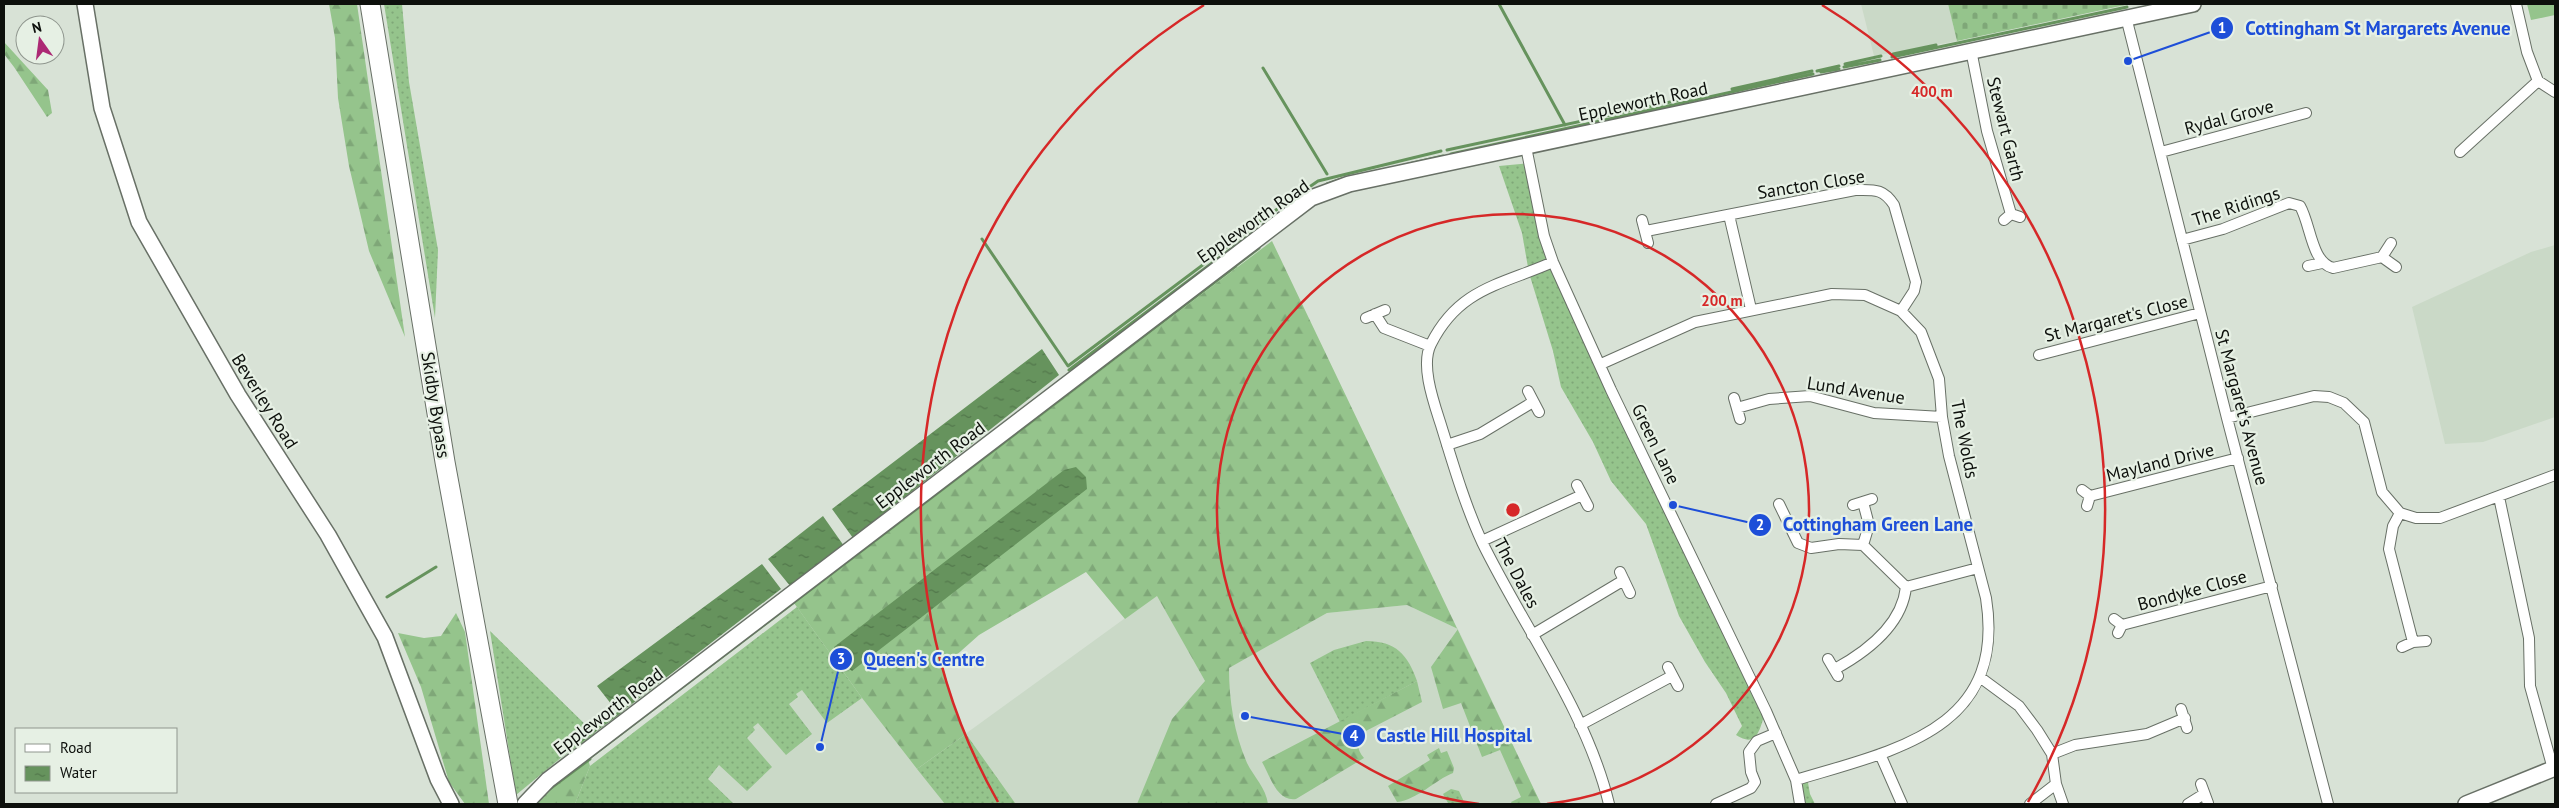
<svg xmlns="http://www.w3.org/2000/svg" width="2559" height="808" font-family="'PT Sans',sans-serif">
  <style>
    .built { fill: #cad9c7 }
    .grass { fill: url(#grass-dots) }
    .forest { fill: url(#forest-firs) }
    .cemetery { fill: url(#cemetery-stones) }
    .park { fill: #95c48c }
    .water { fill: url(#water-ripples) }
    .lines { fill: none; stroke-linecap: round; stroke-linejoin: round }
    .stream { stroke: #66935d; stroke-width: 3 }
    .street-casing { stroke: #687066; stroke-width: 12 }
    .secondary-casing { stroke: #687066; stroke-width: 18 }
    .highway-casing { stroke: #687066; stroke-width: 21 }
    .street { stroke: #fff; stroke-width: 10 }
    .secondary { stroke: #fff; stroke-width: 15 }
    .highway { stroke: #fff; stroke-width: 19 }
    .ring { fill: none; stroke: #d62828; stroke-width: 2.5 }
    .labels { text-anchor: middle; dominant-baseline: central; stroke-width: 4.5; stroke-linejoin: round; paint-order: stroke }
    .street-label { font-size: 18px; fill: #0d100c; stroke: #e6f0e4 }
    .centre { fill: #d62828; stroke: #e6f0e4; stroke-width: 2.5 }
    .ring-label { font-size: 15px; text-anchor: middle; font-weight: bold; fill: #d62828; stroke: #e6f0e4; stroke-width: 4.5; stroke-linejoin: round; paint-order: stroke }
    .leader { fill: none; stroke: #1d4ed8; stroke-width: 2 }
    .callout-dot { fill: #1d4ed8; stroke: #e6f0e4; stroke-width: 2 }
    .mark-label { font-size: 15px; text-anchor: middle; font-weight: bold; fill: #fff }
    .callout-label { font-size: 19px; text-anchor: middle; font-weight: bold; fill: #1d4ed8; stroke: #e6f0e4; stroke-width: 4.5; stroke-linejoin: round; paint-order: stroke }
  </style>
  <defs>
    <pattern id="grass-dots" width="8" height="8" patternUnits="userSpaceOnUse" patternTransform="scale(1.25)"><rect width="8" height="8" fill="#95c48c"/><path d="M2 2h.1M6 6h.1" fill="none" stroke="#7fa778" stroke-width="1.8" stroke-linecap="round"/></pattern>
    <pattern id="forest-firs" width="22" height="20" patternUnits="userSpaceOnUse" patternTransform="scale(1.25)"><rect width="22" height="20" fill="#95c48c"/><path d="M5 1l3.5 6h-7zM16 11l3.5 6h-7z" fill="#7fa778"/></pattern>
    <pattern id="cemetery-stones" width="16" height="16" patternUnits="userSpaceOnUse" patternTransform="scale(1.25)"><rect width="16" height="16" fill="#95c48c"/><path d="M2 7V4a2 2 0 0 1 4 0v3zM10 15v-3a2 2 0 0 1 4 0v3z" fill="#7fa778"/></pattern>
    <pattern id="water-ripples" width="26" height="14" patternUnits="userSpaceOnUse" patternTransform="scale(1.25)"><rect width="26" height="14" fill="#66935d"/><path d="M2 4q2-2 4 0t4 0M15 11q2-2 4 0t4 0" fill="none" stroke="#52774b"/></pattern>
  </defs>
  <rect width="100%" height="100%" fill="#d8e2d6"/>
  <!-- built -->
  <path class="built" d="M1861 4H1948L1957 41 1874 56Z
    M2555 245V417L2483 442 2445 444 2412 307 2531 252Z
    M1157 595 1205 681 1327 613 1407 605 1458 629 1541 804H575L590 766 797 607 862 698 917 769Z"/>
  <!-- grass -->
  <path class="grass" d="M384 4H402L409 82 438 250 435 318Z
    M1530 163 1544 236 1766 711C1760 725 1759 750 1736 735L1742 726 1726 693 1705 662 1679 616 1646 524 1611 481 1593 442 1561 387 1553 351 1529 273 1522 233 1499 166Z
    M797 607 862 698 827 723 802 690 796 694 798 697 789 704 812 734 786 755 758 723 753 727 755 730 747 738 772 767 747 791 719 765 708 779 734 804H575L590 766Z
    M490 631 595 734 562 757 516 795Z
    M1366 641C1396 641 1408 655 1417 681L1340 722 1310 663 1334 650Z
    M966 734 1015 803 1013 804H945L917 769Z
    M1807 777 1810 794 1815 804H1800L1796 780Z
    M1451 789 1459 791 1465 804 1448 803 1443 794Z"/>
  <!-- forest -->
  <path class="forest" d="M329 4H357L405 337 369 251 349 166 338 98 335 38Z
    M4 42 48 90 52 113 47 117 14 67 4 54Z
    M1272 241 1541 804H1512L1511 802 1521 797 1500 750 1482 757 1461 703 1443 709 1431 667 1458 629 1407 605 1327 613 1229 668C1229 700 1234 733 1247 763 1254 777 1266 788 1268 804H1137L1172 719 1205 681 1157 596 1125 619 1086 572 979 635 943 667 956 712 966 734 917 769 862 698 794 603Z
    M456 613 465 632 489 804H465L449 782 421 687 398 633 424 638 441 636Z
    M1417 681 1422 702 1360 734C1357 744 1357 750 1364 758L1296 799C1277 802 1270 776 1262 762Z
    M1439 748 1441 753 1447 751 1454 768 1453 773C1435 780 1417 800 1397 802L1388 786 1430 760 1427 755Z
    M588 759 590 766 575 804H535L539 797Z"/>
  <!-- cemetery -->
  <path class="cemetery" d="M1948 4H2130L1957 41Z"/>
  <!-- park -->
  <path class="park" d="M2527 4H2555V15L2531 20Z"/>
  <!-- water -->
  <path class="water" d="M1042 349 1059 375 853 538 832 509Z
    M1076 467 1086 477 1087 489 852 671 839 662 834 647 1064 470Z
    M823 516 844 546 791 587 768 559Z
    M762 564 781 589 619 714 597 686Z"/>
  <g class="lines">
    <!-- stream -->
    <path class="stream" d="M1499 4 1565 125
      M1893 54 1936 45
      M1892 57 2127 7
      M1845 64 1881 56
      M1844 67 1880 60
      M1263 68 1327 174
      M1817 71 1839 66
      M1821 72 1839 69
      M1732 89 1812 71
      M1447 150 1689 98
      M1451 154 1813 74
      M1400 166 1443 156
      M1327 184 1342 179
      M1260 221 1318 181 1441 151
      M982 239 1068 366 1252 228
      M1234 267 1259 248
      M1069 370 1267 222
      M387 597 436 567
      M575 745 620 712
      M588 759 1236 266
      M547 791 590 759"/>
    <defs>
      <path id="street" d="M2516 4 2527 52 2538 81 2555 92
        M2126 17 2227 418 2328 804
        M1971 50 1987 131 2011 214
        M1526 147 1544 236 1553 262 1611 390 1766 711 1796 780 1800 804
        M2161 152 2306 113
        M2460 152 2538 81
        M1729 215 1751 309
        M1642 220 1648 243
        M2004 220 2011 214 2020 217
        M1646 231 1855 190C1874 190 1883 188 1894 205L1916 282 1914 291 1901 311
        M2182 240 2223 229 2289 203 2300 206C2311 225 2311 262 2333 268L2382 257
        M2391 243 2382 257 2396 267
        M1553 262C1501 285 1459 288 1431 344 1420 365 1434 403 1441 425 1453 464 1465 505 1482 542 1524 628 1587 712 1609 804
        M2308 266 2322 263
        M1375 314 1384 328 1430 346
        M1366 318 1385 310
        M2039 355 2200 313
        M1601 364 1695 322 1832 294 1865 295 1901 311 1921 332 1939 379 1942 417 1949 456 1986 598C2007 730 1895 750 1796 780
        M1528 391 1539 412
        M1734 398 1740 419
        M1737 408 1769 399 1810 396 1874 413 1942 417
        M2227 418 2314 396 2329 397 2344 403 2364 422 2382 492 2400 513 2416 518H2440L2555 475
        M1447 445 1480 434 1533 402
        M1577 485 1588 506
        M2082 490 2090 496 2087 506
        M2090 496 2238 458
        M2499 497 2529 638 2530 686 2553 769
        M1779 504 1798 543 1811 548 1839 544 1863 545 1906 587
        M1853 505 1872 499
        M2400 513 2393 526 2389 549 2413 642
        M1482 541 1582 495
        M1863 545 1869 525 1863 502
        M1620 572 1630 593
        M2114 619 2122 625 2118 633
        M2122 625 2272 586
        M1532 635 1624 580
        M2402 647 2413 642 2426 641
        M1828 659 1838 676
        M1668 667 1678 686
        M1835 669C1866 652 1902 625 1906 587L1978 568
        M1981 678 2019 706 2037 730 2052 754 2056 784 2063 804
        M2181 709 2187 728
        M1580 725 1672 676
        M1880 754 1902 804
        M2052 754 2075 745 2147 734 2185 718
        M2201 784 2208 803
        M1716 804 1751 788 1755 782 1751 772 1749 752 1757 741 1776 733
        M2030 804 2056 784
        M2188 804 2204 794"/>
      <path id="secondary" d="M85 4 102 108 139 222 238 395 328 535 385 637 438 779 451 804
        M525 804 548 780 1311 198 1349 184 2193 4
        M2466 804 2555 768"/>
      <path id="highway" d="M370 4 445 462 508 804"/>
    </defs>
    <!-- street casing -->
    <use href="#street" class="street-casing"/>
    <!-- secondary casing -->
    <use href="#secondary" class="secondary-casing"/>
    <!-- highway casing -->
    <use href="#highway" class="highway-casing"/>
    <!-- street -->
    <use href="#street" class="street"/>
    <!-- secondary -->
    <use href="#secondary" class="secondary"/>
    <!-- highway -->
    <use href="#highway" class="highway"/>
  </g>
  <!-- distance rings -->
  <g class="ring">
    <path d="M1479 804A296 296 0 1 1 1547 804"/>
    <path d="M998 802A592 592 0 0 1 1204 5M1822 5A592 592 0 0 1 2028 802"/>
  </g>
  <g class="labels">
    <!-- street labels -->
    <g class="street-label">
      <text transform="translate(1643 101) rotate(-12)">Eppleworth Road</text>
      <text transform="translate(2229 117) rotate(-15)">Rydal Grove</text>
      <text transform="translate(2006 129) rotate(76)">Stewart Garth</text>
      <text transform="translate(1811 184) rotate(-9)">Sancton Close</text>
      <text transform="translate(2236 206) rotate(-18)">The Ridings</text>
      <text transform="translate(1253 221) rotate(-35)">Eppleworth Road</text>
      <text transform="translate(2116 318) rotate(-14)">St Margaret's Close</text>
      <text transform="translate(1856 390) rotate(9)">Lund Avenue</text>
      <text transform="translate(265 401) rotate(58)">Beverley Road</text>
      <text transform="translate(436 405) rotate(81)">Skidby Bypass</text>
      <text transform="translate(2242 407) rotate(75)">St Margaret's Avenue</text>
      <text transform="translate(1965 439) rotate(79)">The Wolds</text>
      <text transform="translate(1656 444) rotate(64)">Green Lane</text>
      <text transform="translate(2160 462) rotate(-14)">Mayland Drive</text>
      <text transform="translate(930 465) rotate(-37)">Eppleworth Road</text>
      <text transform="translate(1517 573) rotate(62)">The Dales</text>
      <text transform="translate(2192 590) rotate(-15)">Bondyke Close</text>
      <text transform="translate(608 711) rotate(-37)">Eppleworth Road</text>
    </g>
  </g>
  <circle cx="1513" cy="510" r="8" class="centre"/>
  <g class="ring-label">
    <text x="1932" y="97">400 m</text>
    <text x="1722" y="306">200 m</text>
  </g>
  <!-- callouts -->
  <path class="leader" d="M2128 61L2222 28M1673 505L1760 525M820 747L841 659M1245 716L1354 736"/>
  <g class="callout-dot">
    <circle cx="2128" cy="61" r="5"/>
    <circle cx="1673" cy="505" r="5"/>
    <circle cx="820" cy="747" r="5"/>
    <circle cx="1245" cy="716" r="5"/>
    <circle cx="2222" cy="28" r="12"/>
    <circle cx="1760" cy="525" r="12"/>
    <circle cx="841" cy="659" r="12"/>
    <circle cx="1354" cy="736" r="12"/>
  </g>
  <g class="mark-label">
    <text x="2222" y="33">1</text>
    <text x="1760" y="530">2</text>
    <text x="841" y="664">3</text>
    <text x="1354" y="741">4</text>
  </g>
  <g class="callout-label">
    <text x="2378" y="35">Cottingham St Margarets Avenue</text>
    <text x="1878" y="531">Cottingham Green Lane</text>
    <text x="924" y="666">Queen's Centre</text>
    <text x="1454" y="742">Castle Hill Hospital</text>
  </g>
  <!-- border -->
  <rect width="2559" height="808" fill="none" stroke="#0d100c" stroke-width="10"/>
  <!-- legend -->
  <rect x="15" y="728" width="162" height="65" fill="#e6f0e4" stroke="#8f968e"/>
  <rect x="25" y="744" width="25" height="8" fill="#ffffff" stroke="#8f968e"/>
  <text x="60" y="753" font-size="15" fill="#0d100c">Road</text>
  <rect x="25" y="766" width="25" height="15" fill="url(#water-ripples)" stroke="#8f968e"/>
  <text x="60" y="778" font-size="15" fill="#0d100c">Water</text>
  <!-- north arrow -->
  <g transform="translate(40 40) rotate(346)"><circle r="24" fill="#e6f0e4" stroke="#8f968e"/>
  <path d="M0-4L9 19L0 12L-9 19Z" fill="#ac2974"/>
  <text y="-8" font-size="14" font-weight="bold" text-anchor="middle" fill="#0d100c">N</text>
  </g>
</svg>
